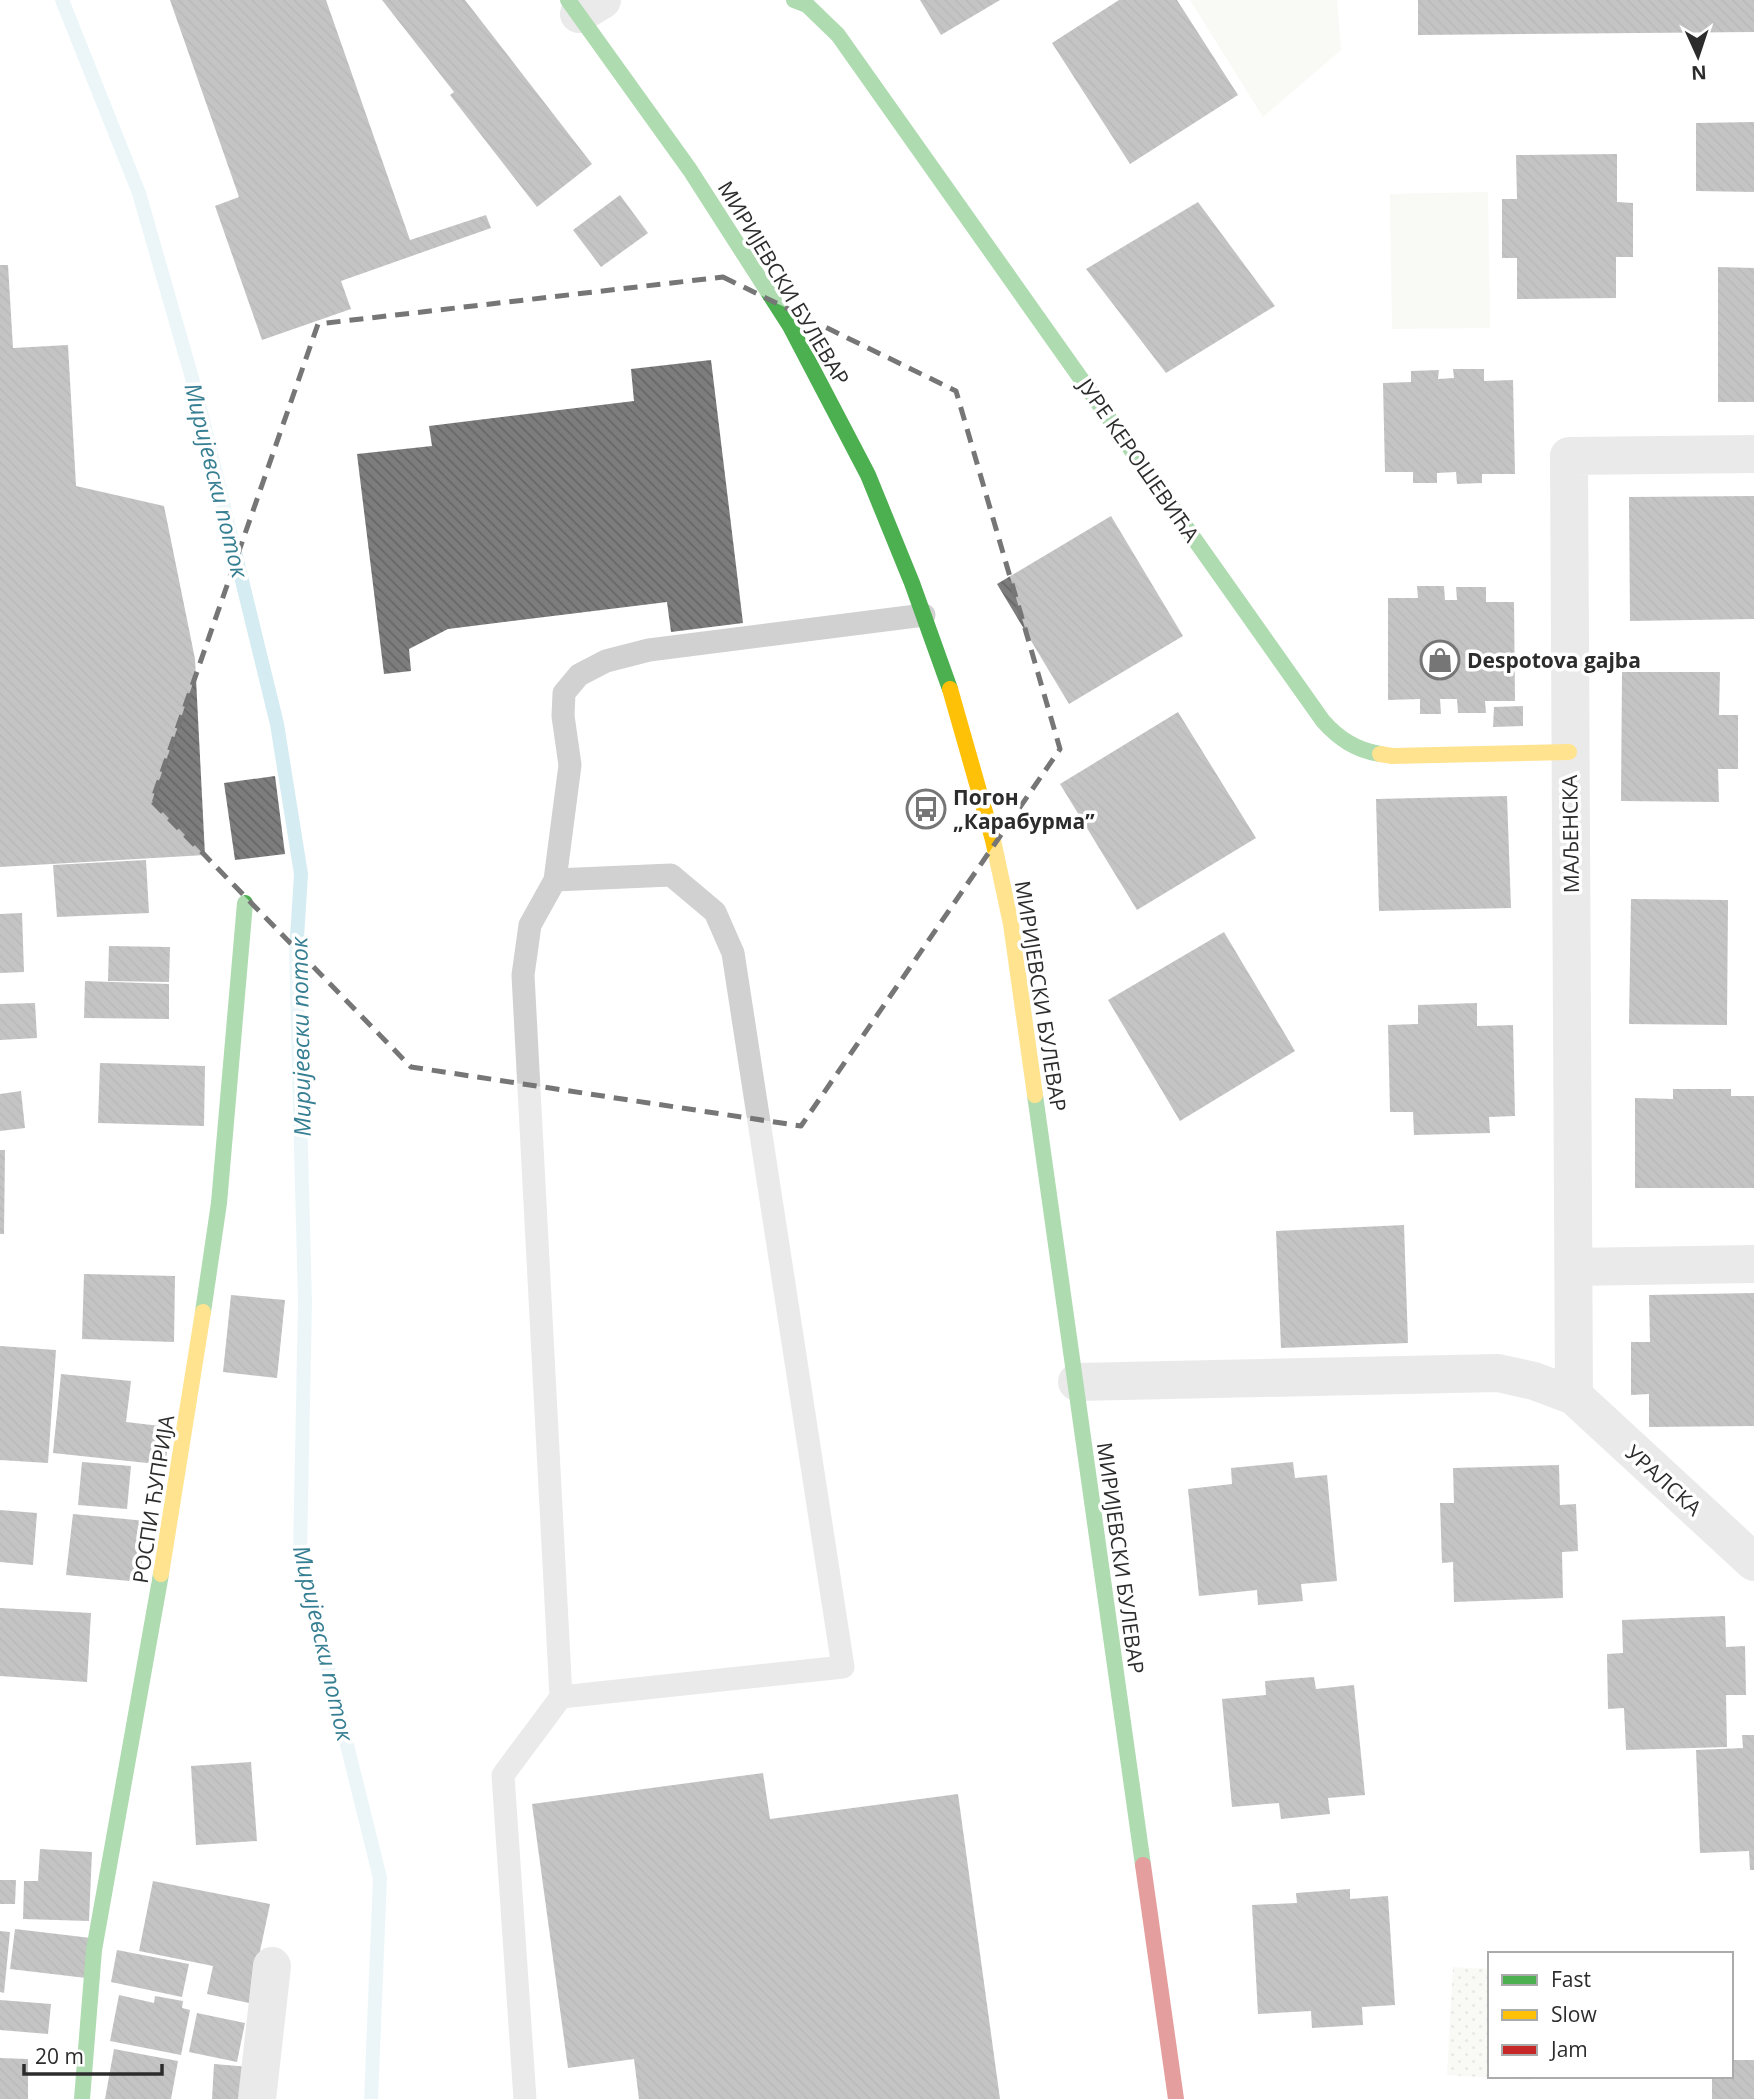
<svg xmlns="http://www.w3.org/2000/svg" width="1754" height="2099" font-family="'Open Sans',sans-serif">
  <style>
    .grass { fill: #f1f4ea }
    .park { fill: url(#park-dots) }
    .lines { fill: none; stroke-linecap: round; stroke-linejoin: round }
    .stream { stroke: #d5ecf2; stroke-width: 14 }
    .building { fill: url(#building-back-hatch) }
    .lane { stroke: #d1d1d1; stroke-width: 23 }
    .street { stroke: #d1d1d1; stroke-width: 38 }
    .fast { stroke: #4caf50; stroke-width: 16 }
    .slow { stroke: #ffc107; stroke-width: 16 }
    .jam { stroke: #c62828; stroke-width: 16 }
    .marked { fill: none; stroke: #767676; stroke-width: 5; stroke-dasharray: 14 9; stroke-linejoin: round }
    .labels { text-anchor: middle; dominant-baseline: central; stroke-width: 7; stroke-linejoin: round; paint-order: stroke }
    .street-label { font-size: 21px; fill: #2c2c2c; stroke: #fff }
    .poi-label { font-size: 21px; font-weight: bold; fill: #2c2c2c; stroke: #fff; text-anchor: start }
    .water-label { font-size: 23px; font-style: italic; fill: #367f93; stroke: #fff }
  </style>
  <defs>
    <pattern id="park-dots" width="8" height="8" patternUnits="userSpaceOnUse" patternTransform="scale(1.75)"><rect width="8" height="8" fill="#f1f4ea"/><path d="M2 2h.1M6 6h.1" fill="none" stroke="#cfd1c9" stroke-width="1.8" stroke-linecap="round"/></pattern>
    <pattern id="building-back-hatch" width="6" height="6" patternUnits="userSpaceOnUse" patternTransform="scale(1.75)"><rect width="6" height="6" fill="#7d7d7d"/><path d="M-1 5l2 2M0 0l6 6M5-1l2 2" fill="none" stroke="#676767"/></pattern>
  </defs>
  <rect width="100%" height="100%" fill="#fff"/>
  <!-- grass -->
  <path class="grass" d="M1190 0H1337L1341 50 1263 117Z
    M1488 192 1490 328 1392 329 1390 194Z"/>
  <!-- park -->
  <path class="park" d="M1453 1967 1490 1969V2076H1530V2080L1447 2075Z"/>
  <g class="lines">
    <!-- stream -->
    <path class="stream" d="M62 0 139 193 196 392 277 724 301 874 296 954 305 1302 300 1555 380 1878 371 2099"/>
  </g>
  <!-- building -->
  <path class="building" d="M170 0H326L410 240 486 215 491 228 341 281 351 309 262 340 215 206 239 197Z
    M382 0H465L592 164 537 207 450 95 454 92Z
    M920 0H1000L941 35Z
    M1119 0H1177L1238 95 1130 164 1052 43Z
    M1418 0H1754V32L1418 35Z
    M1754 122V192L1696 191V123Z
    M1617 154V202L1633 203V257H1616V298L1517 299V258H1502V199H1517L1516 155Z
    M620 195 648 233 601 267 573 230Z
    M1198 202 1275 306 1166 373 1086 269Z
    M0 265H8L13 348 68 345 76 486 164 506 195 659 205 855 0 867Z
    M1718 267 1754 268V402H1718Z
    M711 360 743 623 671 632 667 602 448 629 409 649 411 671 384 674 357 454 432 446 429 426 634 401 631 369Z
    M1453 369H1484V381L1513 380 1515 474H1482V483L1457 484 1456 472 1437 473V483H1413V472H1385L1383 383 1411 382V371L1439 370 1438 379 1454 378Z
    M1754 496V619L1630 621 1629 497Z
    M1111 516 1183 636 1069 704 997 584Z
    M1417 586H1444L1445 600H1457L1456 587H1486V602H1514L1515 701H1485L1486 713H1458L1457 699H1440L1441 714H1420V699L1388 700V598H1418Z
    M1622 672H1720L1719 715H1738V769H1718L1719 802 1621 801Z
    M1523 706V726L1493 727 1494 707Z
    M1178 712 1256 838 1137 910 1060 784Z
    M275 776 285 854 235 860 224 783Z
    M1507 796 1511 908 1379 911 1376 799Z
    M146 860 149 913 57 917 53 865Z
    M1631 899 1728 900 1727 1025 1629 1024Z
    M22 913 24 972 0 973V914Z
    M1224 932 1295 1051 1180 1121 1108 1000Z
    M109 946 170 947 169 982 108 981Z
    M85 981 169 984V1019L84 1018Z
    M35 1003 37 1038 0 1040V1004Z
    M1477 1003V1026L1513 1025 1515 1116 1489 1117 1490 1133 1414 1135 1413 1112H1390L1388 1025 1418 1024V1005Z
    M100 1063 205 1066 204 1126 98 1123Z
    M1673 1089H1731V1096H1754V1188H1635V1098L1673 1099Z
    M21 1091 25 1128 0 1131V1094Z
    M0 1150H5L4 1234H0Z
    M1404 1225 1408 1343 1281 1348 1276 1231Z
    M84 1274 175 1276 174 1342 82 1339Z
    M1754 1293V1426L1649 1427V1394L1631 1395V1342H1650L1649 1295Z
    M231 1295 285 1300 277 1378 223 1372Z
    M0 1346 56 1350 48 1463 0 1460Z
    M61 1374 131 1381 126 1422 169 1427 166 1465 53 1453Z
    M82 1462 131 1466 127 1509 78 1505Z
    M1293 1462 1295 1478 1327 1475 1337 1581 1301 1584 1303 1601 1258 1605 1257 1590 1199 1596 1188 1489 1232 1484 1231 1468Z
    M1559 1465 1560 1505 1576 1504 1578 1551 1562 1552 1563 1598 1454 1602 1453 1562 1442 1563 1440 1503H1454L1453 1468Z
    M0 1510 37 1513 33 1565 0 1562Z
    M73 1514 146 1521 140 1582 66 1575Z
    M0 1608 91 1613 87 1682 0 1676Z
    M1725 1616 1726 1647 1745 1646 1746 1695H1726L1727 1747 1626 1750 1624 1708 1608 1709 1607 1654 1623 1653 1622 1620Z
    M1314 1677 1316 1689 1354 1685 1365 1795 1328 1798 1330 1814 1281 1819 1279 1803 1232 1807 1222 1699 1266 1695 1265 1681Z
    M1742 1735H1754V1870H1750L1749 1851 1700 1853 1696 1750 1743 1748Z
    M251 1762 257 1841 196 1845 191 1766Z
    M763 1773 770 1819 958 1794 1000 2099H639L634 2059 568 2068 532 1804Z
    M40 1849 92 1852 89 1921 23 1919 24 1881H38Z
    M0 1880H16L15 1904H0Z
    M153 1881 270 1904 249 2003 207 1994 213 1966 139 1951Z
    M1350 1889V1899L1388 1896 1395 2005 1362 2007 1363 2025 1312 2028 1311 2011 1258 2014 1252 1905 1297 1903 1296 1893Z
    M15 1929 91 1938 86 1978 10 1969Z
    M0 1931 10 1932 4 1993 0 1992Z
    M117 1950 189 1964 182 1997 111 1982Z
    M119 1995 154 2003 155 1996 183 2001 182 2008 190 2010 181 2055 110 2041Z
    M0 2000 51 2004 48 2034 0 2030Z
    M197 2013 245 2023 237 2062 189 2052Z
    M114 2049 178 2061 171 2099H105Z
    M0 2058 28 2059V2099H0Z
    M1731 2060H1754V2099H1712V2076H1731Z
    M214 2064 250 2067 248 2099H212Z"/>
  <g class="lines">
    <!-- lane -->
    <path class="lane" d="M555 880 671 875 715 912 733 953 843 1667 561 1697
      M525 2099 503 1775 561 1697 523 975 530 925 555 880 570 765 563 716 564 693 579 675 606 661 649 650 924 615"/>
    <!-- street -->
    <path class="street" d="M579 14 602 0
      M1574 1267 1754 1264
      M1077 1382 1498 1373 1534 1381 1574 1396 1754 1562
      M1574 1396 1569 456 1754 454
      M257 2099 272 1966"/>
    <!-- fast -->
    <path class="fast" d="M568 0 690 170 790 326 868 475 912 583 950 689
      M794 0 807 5 838 35 1323 721C1339 739 1356 750 1380 754
      M1035 1095 1143 1865
      M203 1312 219 1203 245 903
      M82 2099 94 1950 161 1574"/>
    <!-- slow -->
    <path class="slow" d="M950 689 993 840 1011 924 1035 1095
      M1380 754 1392 756 1569 752
      M161 1574 203 1312"/>
    <!-- jam -->
    <path class="jam" d="M1143 1865 1176 2099"/>
  </g>
  <!-- marked area -->
  <path d="M0 0H1754V2099H0ZM723 277 956 391 1060 749 801 1126 411 1067 152 801 318 324Z" fill="#fff" fill-opacity=".55" fill-rule="evenodd"/>
  <path class="marked" d="M723 277 956 391 1060 749 801 1126 411 1067 152 801 318 324Z"/>
  <!-- icons -->
  <defs>
    <symbol id="shop-ring" viewBox="-11 -11 22 22"><circle r="9.5" fill="#fff" stroke="#767676" stroke-width="1.5"/><path d="M-5-2.5h2.3a2.7 3.5 0 0 1 5.4 0H5L5.5 6h-11ZM-1.5-2.5h3a1.5 2.3 0 0 0-3 0Z" fill="#767676"/></symbol>
    <symbol id="bus-ring" viewBox="-11 -11 22 22"><circle r="9.5" fill="#fff" stroke="#767676" stroke-width="1.5"/><path d="M-5-6H5V4H4V6H2V4H-2V6H-4V4H-5ZM-3.5-4V0h7V-4ZM-3.5 1.2v1.5H-2V1.2ZM2 1.2v1.5H3.5V1.2Z" fill="#767676"/></symbol>
  </defs>
  <g fill-rule="evenodd">
    <use href="#shop-ring" x="1418" y="638" width="44" height="44"/>
    <use href="#bus-ring" x="904" y="787" width="44" height="44"/>
  </g>
  <g class="labels">
    <!-- street labels -->
    <g class="street-label">
      <text transform="translate(784 283) rotate(59)">МИРИЈЕВСКИ БУЛЕВАР</text>
      <text transform="translate(1139 460) rotate(55)">ЈУРЕ КЕРОШЕВИЋА</text>
      <text transform="translate(1570 834) rotate(-91)">МАЉЕНСКА</text>
      <text transform="translate(1041 996) rotate(81)">МИРИЈЕВСКИ БУЛЕВАР</text>
      <text transform="translate(1664 1480) rotate(42)">УРАЛСКА</text>
      <text transform="translate(153 1499) rotate(-81)">РОСПИ ЋУПРИЈА</text>
      <text transform="translate(1121 1558) rotate(82)">МИРИЈЕВСКИ БУЛЕВАР</text>
    </g>
    <!-- poi labels -->
    <g class="poi-label">
      <text x="1467" y="660">Despotova gajba</text>
      <text x="953" y="797">Погон<tspan x="953" dy="24">„Карабурма”</tspan></text>
    </g>
    <!-- water labels -->
    <g class="water-label">
      <text transform="translate(217 480) rotate(76)">Миријевски поток</text>
      <text transform="translate(300 1037) rotate(-91)">Миријевски поток</text>
      <text transform="translate(324 1643) rotate(77)">Миријевски поток</text>
    </g>
  </g>
  <!-- legend -->
  <rect x="1488" y="1952" width="245" height="126" fill="#ffffff" stroke="#ababab" stroke-width="2"/>
  <rect x="1502" y="1975" width="35" height="10" fill="#4caf50" stroke="#ababab" stroke-width="2"/>
  <text x="1551" y="1987" font-size="21" fill="#2c2c2c">Fast</text>
  <rect x="1502" y="2010" width="35" height="10" fill="#ffc107" stroke="#ababab" stroke-width="2"/>
  <text x="1551" y="2022" font-size="21" fill="#2c2c2c">Slow</text>
  <rect x="1502" y="2045" width="35" height="10" fill="#c62828" stroke="#ababab" stroke-width="2"/>
  <text x="1551" y="2057" font-size="21" fill="#2c2c2c">Jam</text>
  <!-- north arrow -->
  <g transform="translate(1698 56) rotate(177)" stroke="#ffffff" stroke-width="5" paint-order="stroke">
  <path d="M0-5L12 26L0 18L-12 26Z" fill="#2c2c2c"/>
  <text y="-10" font-size="19" font-weight="bold" text-anchor="middle" fill="#2c2c2c">N</text>
  </g>
  <!-- scale -->
  <path d="M24 2064v10h138v-10" fill="none" stroke="#2c2c2c" stroke-width="3.5"/>
  <text x="35" y="2064" font-size="21" fill="#2c2c2c" stroke="#ffffff" stroke-width="5" paint-order="stroke">20 m</text>
</svg>
